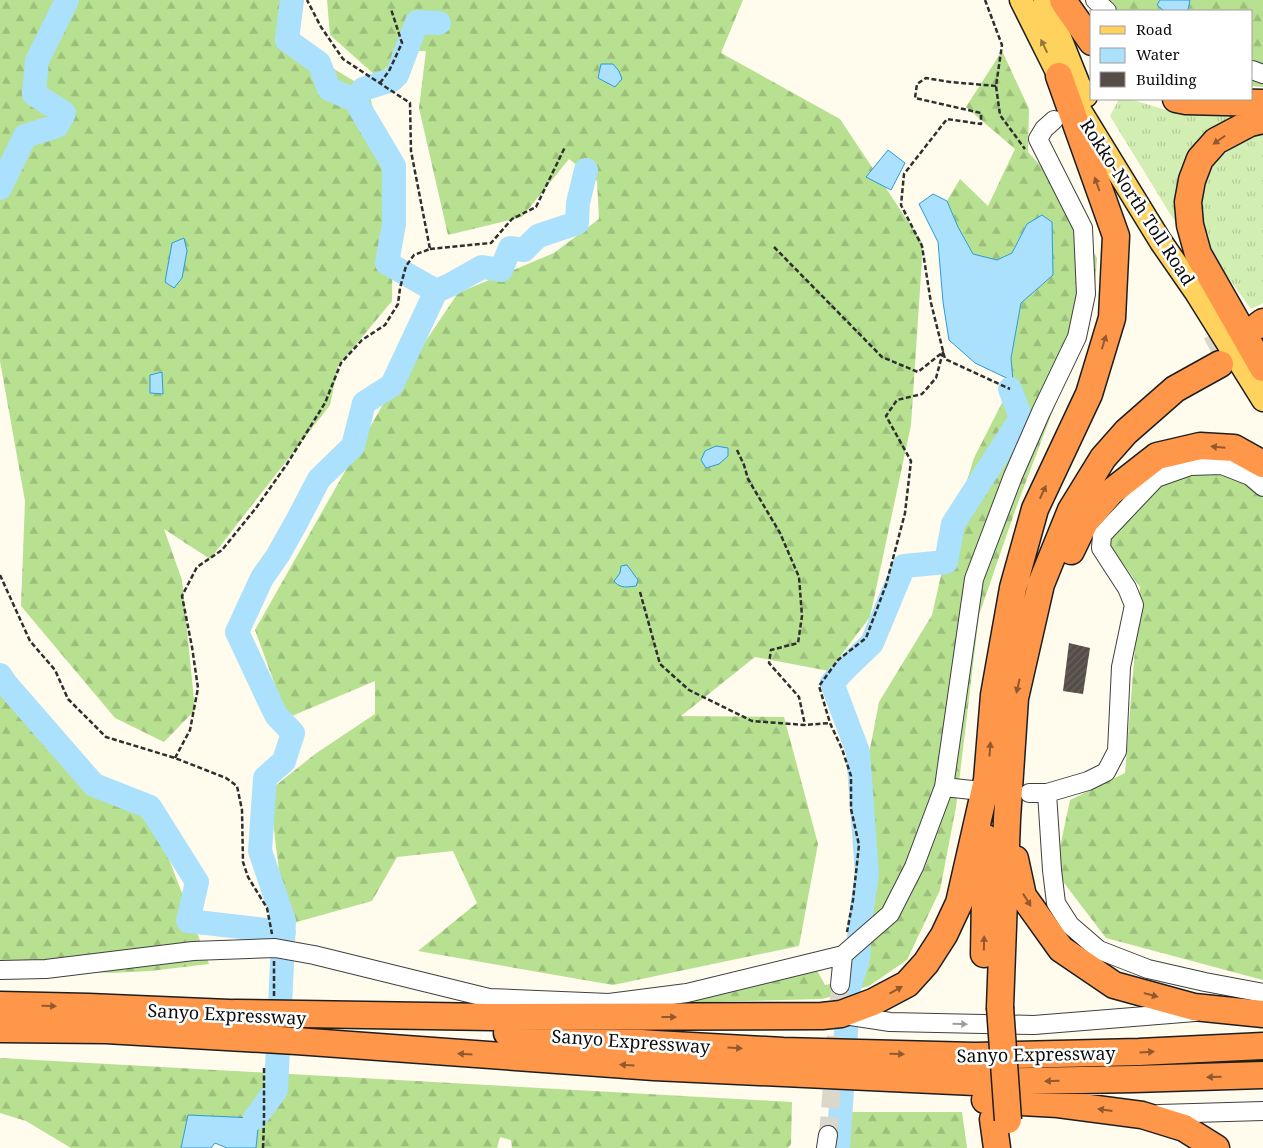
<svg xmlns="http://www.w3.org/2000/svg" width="1263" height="1148" font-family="'Noto Serif',serif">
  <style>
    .grass { fill: url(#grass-tufts) }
    .forest { fill: url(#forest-firs) }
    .water { fill: #abe1fd; stroke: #2a9bdc }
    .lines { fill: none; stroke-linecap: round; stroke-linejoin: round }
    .river { stroke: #abe1fd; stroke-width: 24 }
    .building { fill: url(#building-hatch) }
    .minor-tunnel { stroke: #dbd7cb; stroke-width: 18; stroke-dasharray: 18 9; stroke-linecap: butt }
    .highway-tunnel { stroke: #dbd7cb; stroke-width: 26; stroke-dasharray: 26 13; stroke-linecap: butt }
    .minor-casing { stroke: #404040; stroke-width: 20 }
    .major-casing { stroke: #1e1e1e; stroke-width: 25 }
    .highway-casing { stroke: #1e1e1e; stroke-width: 29 }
    .path { stroke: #2f2f2f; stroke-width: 2.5; stroke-dasharray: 5 2.5; stroke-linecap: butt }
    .minor { stroke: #fff; stroke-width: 18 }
    .major { stroke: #ffd25d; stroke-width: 22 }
    .highway { stroke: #ff974b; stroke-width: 26 }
    .highway-bridge-casing { stroke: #1e1e1e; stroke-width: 29; stroke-linecap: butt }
    .highway-bridge { stroke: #ff974b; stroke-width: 26 }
    .oneway { fill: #927939 }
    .oneway2 { fill: #92592f }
    .oneway3 { fill: #9e9e9e }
    .labels { text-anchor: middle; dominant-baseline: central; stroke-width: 5; stroke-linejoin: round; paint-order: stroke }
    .street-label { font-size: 18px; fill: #0d0d0d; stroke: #fff }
  </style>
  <defs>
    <pattern id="grass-tufts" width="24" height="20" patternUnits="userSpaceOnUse" patternTransform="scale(1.25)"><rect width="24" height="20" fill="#d3eeb2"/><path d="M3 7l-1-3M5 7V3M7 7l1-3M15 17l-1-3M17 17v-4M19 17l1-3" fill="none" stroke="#b4cb98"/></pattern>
    <pattern id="forest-firs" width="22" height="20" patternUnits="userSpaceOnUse" patternTransform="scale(1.25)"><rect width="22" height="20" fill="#b7e090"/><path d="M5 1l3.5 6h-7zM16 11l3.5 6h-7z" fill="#9cbf7b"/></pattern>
    <pattern id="building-hatch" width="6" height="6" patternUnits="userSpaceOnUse" patternTransform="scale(1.25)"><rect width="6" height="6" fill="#574d48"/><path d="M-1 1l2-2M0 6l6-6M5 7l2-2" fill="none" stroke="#6a625e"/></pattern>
  </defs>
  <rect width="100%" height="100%" fill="#fffbed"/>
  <!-- grass -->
  <path class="grass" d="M1119 99H1130L1176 113 1248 111 1215 129 1177 225 1110 116Z
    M1263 133V303L1251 309 1207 249 1199 201 1213 164 1241 140Z"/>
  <!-- forest -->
  <path class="forest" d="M0 0H298L294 45 369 90 393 208 392 301 338 366 330 405 210 559 164 529 182 580 195 710 164 742 115 718 21 606 25 501 0 361Z
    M327 0H743L721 53 840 119 923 244 911 425 870 617 829 671 755 657 681 716 784 717 818 844 799 946 613 985 418 951 477 903 453 851 397 857 372 901 286 925 269 791 315 754 375 714V681L287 718 255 630 382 406 458 293 554 253 599 219 597 181 569 159 522 217 448 235 419 108 426 51H408L376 76 330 35Z
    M1101 0H1263V87L1252 86V11H1106Z
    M1002 51 1029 109 1028 152 1049 175 1097 258 1094 302 1016 508 979 615 956 807 940 890 907 960 869 986 822 999 666 1003 814 965 825 985 862 978 871 920 852 913 859 806 879 702 932 615 950 536 974 458 1013 381 1011 358 1021 303 1053 275 1027 224 1012 253 997 261 973 254 958 227 947 201 960 179 988 206 1015 149 966 107Z
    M1227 467 1263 493V980L1106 938 1055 871 1070 800 1125 773 1140 587 1107 542 1171 473Z
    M0 682 80 765 146 799 209 964 150 971 111 973 0 965Z
    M0 1058 792 1102 791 1144 788 1148H512L511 1140 500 1137 497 1148H256L258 1128 188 1115 181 1148H71L26 1121 0 1113Z
    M851 1112H962L967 1148H845Z"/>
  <!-- water -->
  <path class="water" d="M1160 0H1190L1188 10 1187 11H1164L1157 5Z
    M601 64H613L619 71 622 79 615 87 598 78Z
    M888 150 905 163 891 190 866 177Z
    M933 194 947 201 958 227 973 254 997 260 1012 253 1027 224 1042 215 1052 222 1053 275 1021 303 1011 358 1013 381 975 363 949 340 943 302 938 242 919 204Z
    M184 238 187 251 182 278 174 288 165 282 172 243Z
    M162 372 163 394 150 393V375Z
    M716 446 728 448V456L719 464 706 468 701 460 705 451Z
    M627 565 638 580 636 586C628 587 620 589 614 581L620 573 621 566Z
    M188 1115 255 1118 258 1128 256 1148H227L215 1143 211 1148H181Z"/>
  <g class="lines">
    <!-- river -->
    <path class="river" d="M355 100 363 89 392 80 397 75 417 22 439 23
      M0 188 25 136 57 126 64 113 34 94 37 61 67 0
      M436 291 450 285 482 267 501 270 510 248 524 250 538 236 577 223 578 203 586 170
      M0 675 6 684 94 785 150 807 197 882 188 921 284 932
      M255 1118 276 1090 284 921 260 851 265 778 284 761 293 733 276 715 237 632 262 578 278 555 296 523 319 479 353 446 364 403 392 385 436 291 387 263 394 224V166L355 100 329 89 319 63 287 40 292 0
      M838 1148 849 988 858 959 860 922 867 874 858 752 832 683 845 669 872 643 904 566 946 562 953 524 1021 418 1010 389"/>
  </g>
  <!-- building -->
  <path class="building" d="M1069 643 1090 648 1083 694 1063 691Z"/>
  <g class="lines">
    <!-- minor-tunnel -->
    <path class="minor-tunnel" d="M828 1135 840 985"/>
    <!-- highway-tunnel -->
    <path class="highway-tunnel" d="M1210 350 1247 330"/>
    <defs>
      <path id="minor" d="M1095 0 1107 11
        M1252 70 1263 74
        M944 787 972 790
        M1029 793H1047L1052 870 1056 903 1070 925 1099 950 1148 969 1205 982 1263 993
        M1047 793 1088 781 1106 772 1117 751 1121 667 1134 605 1127 588 1101 548 1102 535 1156 478 1190 466 1222 465 1250 476 1263 487
        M843 955 890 914 914 867 944 787 974 579 1013 476 1041 412 1077 337 1086 294 1083 228 1038 139 1044 129 1054 120
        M0 970 46 969 193 951 275 948 314 955 489 998 609 1003 687 993 843 955 840 985
        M844 1015 890 1022 1034 1025 1195 1012
        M1159 1114 1263 1111
        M826 1148 828 1135"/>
      <path id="major" d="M1021 0 1059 76 1161 242 1195 291 1263 400
        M1045 0 1079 85 1086 96"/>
      <path id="highway" d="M1063 0 1066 5 1092 42
        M1176 99 1186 101 1263 103
        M1263 120 1250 123 1216 141 1200 159 1192 180 1188 202 1190 225 1198 254 1263 368
        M1259 325 1263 322
        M1071 551 1085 522 1111 492 1157 456 1200 446 1234 448 1263 464
        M1015 859 1023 896 1061 949 1114 985 1194 1007 1263 1014
        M984 954 986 838
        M0 1005 89 1007 252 1014
        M1000 1007 1007 819 1015 698 1041 584 1071 510 1103 458 1126 432 1175 389 1220 364
        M235 1013 492 1017 822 1016 841 1014 873 1002 907 984 926 963 944 935 959 903 987 780 994 695 1013 588 1035 509 1089 394 1112 318 1116 236 1059 76
        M0 1029 106 1030 296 1041 654 1067 975 1082 1134 1079 1263 1075
        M507 1033 655 1044 783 1051 975 1056 1139 1052 1263 1046
        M985 1100 1058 1104 1142 1115 1184 1128 1216 1148
        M993 1119 997 1148"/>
    </defs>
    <!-- minor casing -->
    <use href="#minor" class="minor-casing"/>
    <!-- major casing -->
    <use href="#major" class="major-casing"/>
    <!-- highway casing -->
    <use href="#highway" class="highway-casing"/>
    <!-- path -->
    <path class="path" d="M985 0 1002 45 996 86 1000 115 1025 149
      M380 83 389 71 402 43 391 9
      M996 86 950 82 926 78 917 84 915 98 981 113V124L947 119 904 174 901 205 922 246 931 303 945 359 1010 389
      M774 247 882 357 918 372 943 352 936 378 922 394 897 400 886 416 911 461 905 513 886 585 866 638 838 660 819 686 830 723 842 749 851 776V809L859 845 853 900 847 932
      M430 249 491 243 512 219 536 207 565 147
      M737 450 744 465 748 479 780 533 799 577 802 616 798 643 771 650 769 663 799 697 805 725
      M0 575 30 641 55 670 68 699 106 737 175 758 226 778 237 786 242 810 243 862 248 877 267 908 272 934
      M640 592 660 664 689 690 752 721 805 725 830 723
      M175 758 190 730 198 688 192 647 182 596 197 567 222 550 256 508 287 464 325 403 341 363 362 340 385 325 398 304 400 288 406 266 414 255 430 249 411 151 410 103 343 59 321 27 307 0
      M274 996V961
      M263 1148 264 1121V1066"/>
    <!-- minor -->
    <use href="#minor" class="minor"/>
    <!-- major -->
    <use href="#major" class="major"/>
    <!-- highway -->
    <use href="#highway" class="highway"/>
    <defs>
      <path id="highway-bridge" d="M1000 1007 1008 1120"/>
    </defs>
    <!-- highway-bridge casing -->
    <use href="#highway-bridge" class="highway-bridge-casing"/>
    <!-- highway-bridge -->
    <use href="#highway-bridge" class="highway-bridge"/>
  </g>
  <!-- one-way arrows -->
  <defs><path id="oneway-solid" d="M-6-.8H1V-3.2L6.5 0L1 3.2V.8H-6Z" transform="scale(1.25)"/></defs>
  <use class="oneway" href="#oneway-solid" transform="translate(1044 46) rotate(-116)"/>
  <g class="oneway2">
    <use href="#oneway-solid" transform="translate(1219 140) rotate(145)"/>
    <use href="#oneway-solid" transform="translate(1097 184) rotate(-110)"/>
    <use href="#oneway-solid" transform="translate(1104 342) rotate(-73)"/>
    <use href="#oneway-solid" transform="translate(1218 447) rotate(-175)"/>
    <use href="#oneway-solid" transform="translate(1043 492) rotate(-65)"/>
    <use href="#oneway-solid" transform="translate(1018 686) rotate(103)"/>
    <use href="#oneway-solid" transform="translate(990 749) rotate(-86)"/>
    <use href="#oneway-solid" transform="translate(1027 900) rotate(58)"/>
    <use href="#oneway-solid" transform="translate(984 943) rotate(-89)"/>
    <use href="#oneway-solid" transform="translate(896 990) rotate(-29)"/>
    <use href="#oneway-solid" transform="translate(1151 995) rotate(15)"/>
    <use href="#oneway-solid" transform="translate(49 1006) rotate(2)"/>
    <use href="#oneway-solid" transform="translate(669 1017)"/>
    <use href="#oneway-solid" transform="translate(735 1048) rotate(3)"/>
    <use href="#oneway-solid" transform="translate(1147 1052) rotate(-3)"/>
    <use href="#oneway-solid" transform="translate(465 1054) rotate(-176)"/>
    <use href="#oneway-solid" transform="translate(897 1054) rotate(2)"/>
    <use href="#oneway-solid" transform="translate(627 1065) rotate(-176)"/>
    <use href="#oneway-solid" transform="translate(1214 1077) rotate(178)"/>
    <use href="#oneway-solid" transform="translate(1052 1081) rotate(179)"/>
    <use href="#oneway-solid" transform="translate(1105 1110) rotate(-172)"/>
  </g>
  <use class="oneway3" href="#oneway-solid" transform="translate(960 1024) rotate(1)"/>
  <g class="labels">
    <!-- street labels -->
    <g class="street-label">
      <text transform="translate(1138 202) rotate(57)">Rokko-North Toll Road</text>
      <text transform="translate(227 1014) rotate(3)">Sanyo Expressway</text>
      <text transform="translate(631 1041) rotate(4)">Sanyo Expressway</text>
      <text transform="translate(1036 1054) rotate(-1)">Sanyo Expressway</text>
    </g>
  </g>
  <!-- legend -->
  <rect x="1090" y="10" width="162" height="90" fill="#ffffff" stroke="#9e9e9e"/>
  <rect x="1100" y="26" width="25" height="8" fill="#ffd25d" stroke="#9e9e9e"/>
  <text x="1136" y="35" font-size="15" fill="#0d0d0d">Road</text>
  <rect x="1100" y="48" width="25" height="15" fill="#abe1fd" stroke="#9e9e9e"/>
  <text x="1136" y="60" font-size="15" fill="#0d0d0d">Water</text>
  <rect x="1100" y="72" width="25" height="15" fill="#574d48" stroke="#9e9e9e"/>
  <text x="1136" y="85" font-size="15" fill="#0d0d0d">Building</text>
</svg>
